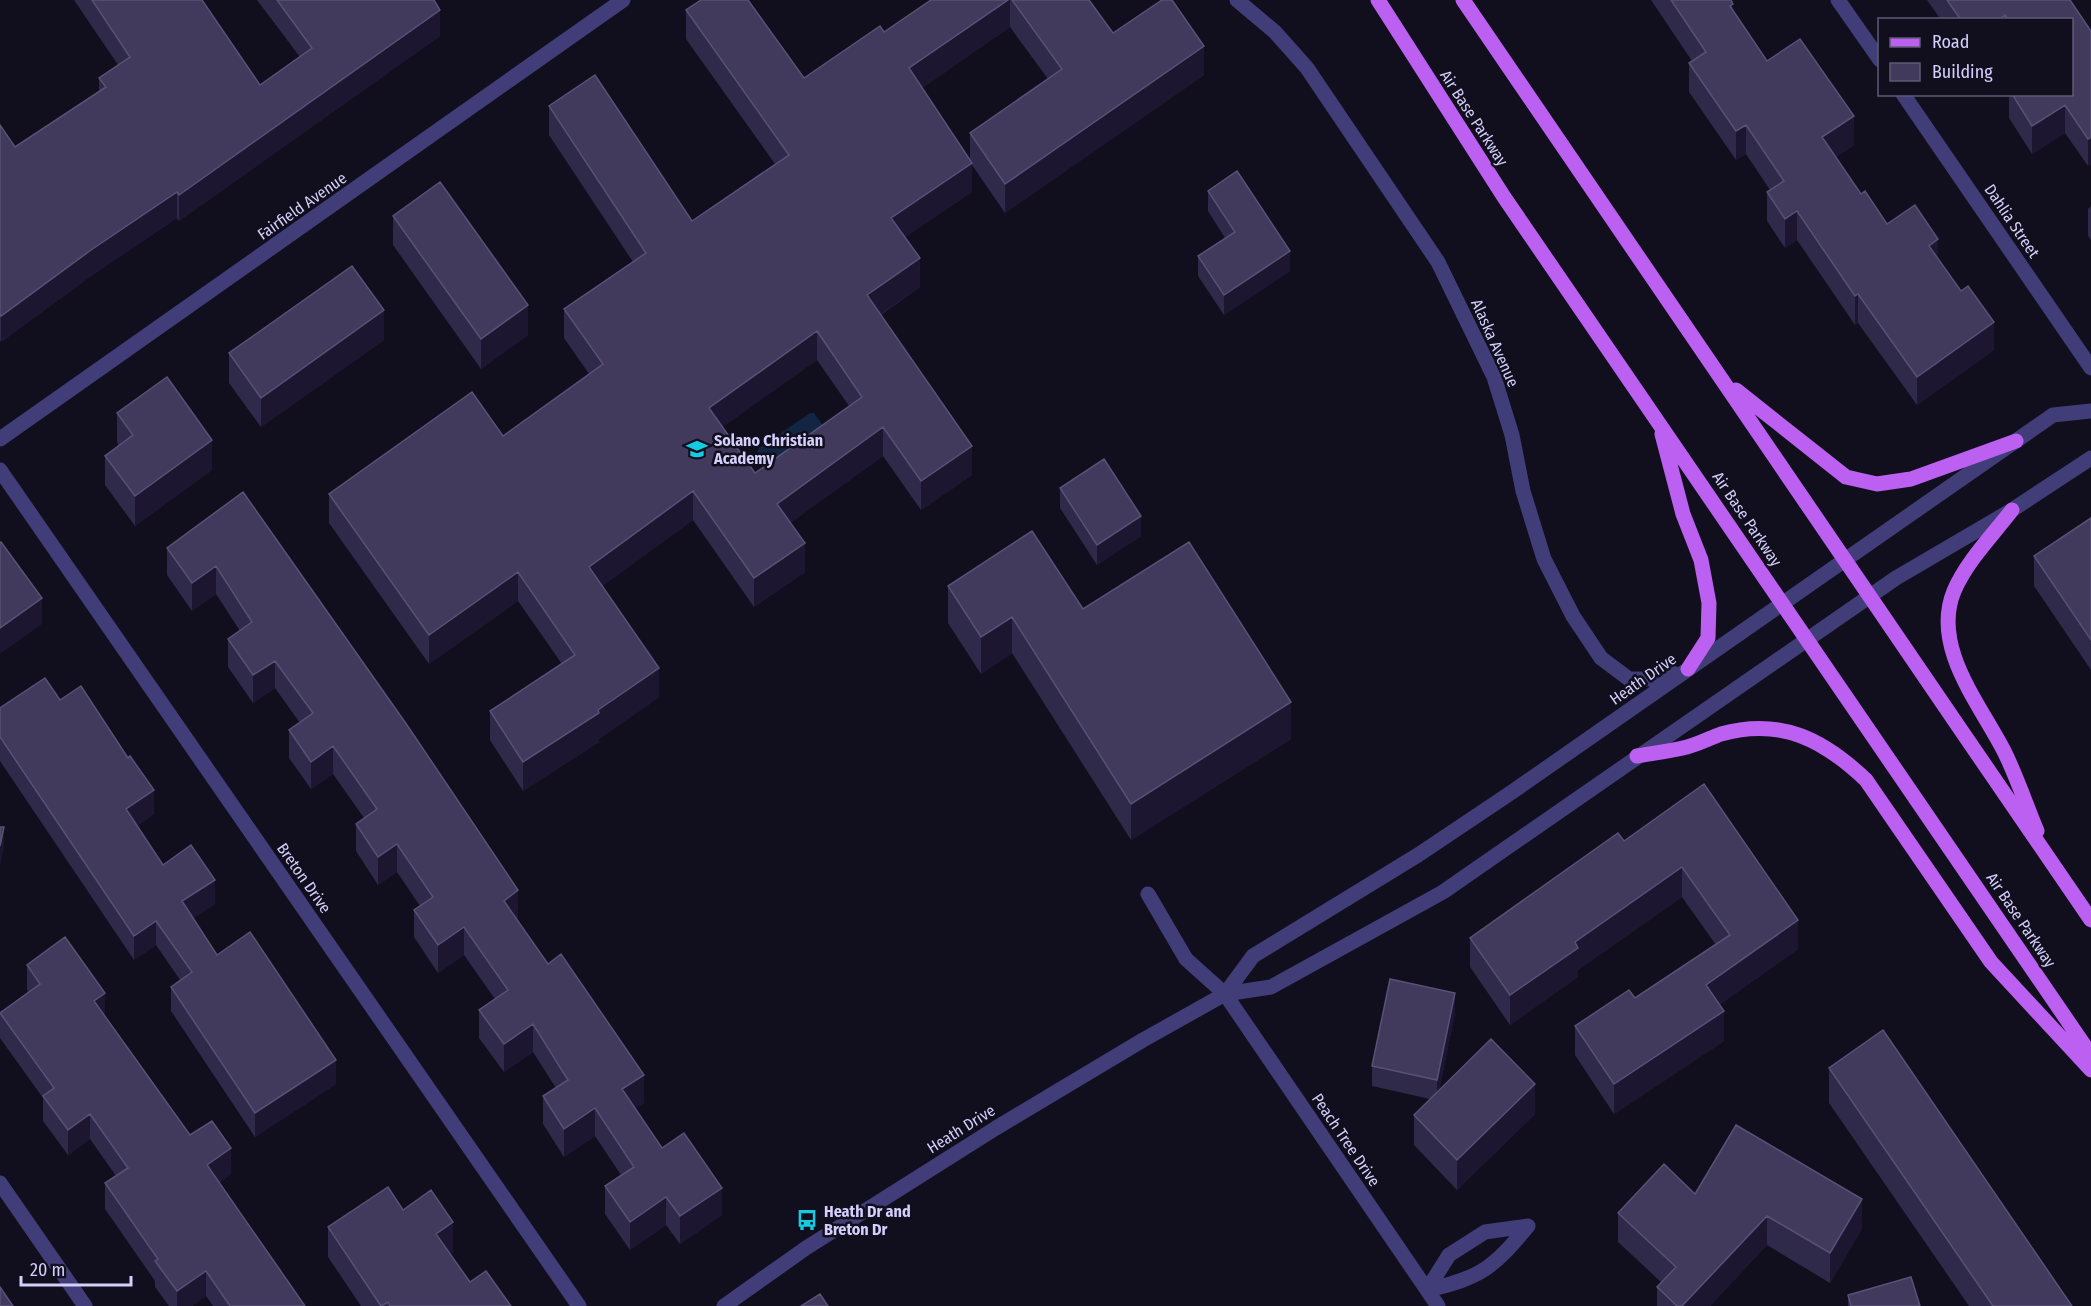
<svg xmlns="http://www.w3.org/2000/svg" width="2091" height="1306" font-family="'Fira Sans Condensed',sans-serif">
  <style>
    .water { fill: #122542 }
    .lines { fill: none; stroke-linecap: round; stroke-linejoin: round }
    .minor { stroke: #403d78; stroke-width: 15 }
    .major { stroke: #bb60f0; stroke-width: 15 }
    .wall { fill: #2f294a; fill-rule: evenodd }
    .shaded-wall { fill: #1c1630 }
    .building { fill: #413a5d; stroke: #585276; stroke-width: 1.5; fill-rule: evenodd }
    .labels { text-anchor: middle; dominant-baseline: central; stroke-width: 5; stroke-linejoin: round; paint-order: stroke }
    .street-label { font-size: 16px; fill: #d4cffb; stroke: #110e1d }
    .poi-label { font-size: 16px; font-weight: bold; fill: #d4cffb; stroke: #110e1d; text-anchor: start }
  </style>
  <rect width="100%" height="100%" fill="#110e1d"/>
  <!-- water -->
  <path class="water" d="M810 413H814L828 432 775 478 757 452 759 448Z"/>
  <g class="lines">
    <!-- minor -->
    <path class="minor" d="M1237 0 1275 32 1307 68 1438 262 1494 377 1512 435 1523 491 1544 559 1573 616 1601 658 1629 679H1655L1673 673
      M1838 0 1880 60
      M1903 94 2091 368
      M0 439 623 0
      M0 470 579 1306
      M1148 894 1186 959 1225 994 1438 1306
      M1225 994 1253 956 1418 855 1512 792 2053 415 2091 411
      M0 1183 85 1306
      M1427 1290 1449 1255 1485 1232 1528 1226
      M1427 1290C1481 1278 1493 1268 1528 1226
      M724 1306 806 1248 996 1128 1143 1040 1225 994 1271 987 1443 892 1896 578 2012 510 2091 458"/>
    <!-- major -->
    <path class="major" d="M1378 0 1504 197 2091 1055
      M1463 0C1673 307 1881 614 2091 920
      M1736 390 1846 477 1877 484 1911 479 2016 441
      M1662 434 1683 514 1701 560 1709 603 1708 638 1688 669
      M2012 510C1992 536 1967 561 1954 591 1931 647 1980 704 2004 751 2017 777 2026 805 2037 831
      M1637 756C1654 753 1671 751 1687 747 1699 744 1710 738 1721 734 1781 717 1824 740 1866 780L1991 962 2091 1070"/>
  </g>
  <!-- wall -->
  <path class="wall" d="M74 0H202L260 85 300 57 257 0H434L440 36 179 221 177 218 91 276 1 342 0 340V125L15 147 99 92V78L118 65Z
    M931 0H1089L1113 33 1204 75 1005 213 972 165V192L905 237 920 287 881 315 972 475 921 510 883 456 790 523 805 572 754 607 693 520 602 586 659 697 599 739V742L523 791 490 740V711L562 664 518 601 429 664 329 523V494L503 436 589 374 564 338V309L633 262 549 135V106L692 221 775 164 686 39V10L804 78 884 32ZM1010 27 1048 79 970 133V159L922 88ZM817 360 849 406 755 473 722 427Z
    M1651 0H1731L1733 11 1767 61 1854 145 1836 157 1861 194 1887 224 1938 260 1994 350 1917 405 1858 323 1855 325 1797 240 1785 248 1767 221V192L1770 190 1746 154 1736 160 1689 92V63L1692 61Z
    M1927 0H2070L2091 31V164L2088 166 2065 133 2032 154 2009 118V94H2072V20H1941Z
    M1208 191 1290 271 1224 315 1198 276V256L1225 238 1208 211Z
    M2091 206V240L2088 236V209Z
    M393 216 528 335 481 369 393 245Z
    M384 340 261 427 229 383V353Z
    M117 413 212 470 135 526 105 485V456L119 446 117 442Z
    M1060 488 1141 536 1097 565 1060 508Z
    M243 492 518 918 517 919 644 1103 635 1108 662 1148 722 1215 680 1244 666 1225 630 1250 605 1214V1186L621 1175 595 1136 564 1157 543 1124V1096L556 1088 533 1052 504 1072 479 1038V1010L495 999 464 955 438 973 414 937V910L420 906 397 872 378 885 356 851V824L364 818 333 774 311 789 289 758V730L300 723 275 688 253 703 228 667V639L240 631 216 594 192 611 167 575V548Z
    M2091 518V670L2034 586V556Z
    M948 586 1083 609 1291 739 1131 840 1012 653 981 674 948 623Z
    M60 700 154 814 137 826 163 865 215 904 193 918 217 955 336 1084 255 1137 171 1011V987L180 980 156 945 134 960 0 761V708Z
    M1704 784 1798 949 1719 1005 1724 1041 1614 1114 1575 1055V1026L1635 998 1716 945 1682 897 1578 970V977L1510 1025 1470 967V938L1624 841Z
    M27 965 105 1016 190 1135 231 1174 219 1183 305 1306H213L206 1296 192 1306H169L155 1287V1281L105 1209V1183L116 1176 90 1139 68 1155 43 1121V1098L0 1038V1013L28 992 27 990Z
    M1455 1013 1439 1091 1535 1114 1457 1190 1414 1145V1115L1430 1099 1372 1086V1066Z
    M1829 1068 2072 1306H1969L1829 1103Z
    M1695 1194 1862 1229 1830 1283 1767 1245 1710 1306H1657V1287L1661 1282 1618 1242V1213Z
    M403 1210 453 1252 450 1254 470 1282 511 1306H361L328 1257V1227Z
    M1848 1295 1920 1306H1848Z"/>
  <!-- shaded-wall -->
  <path class="shaded-wall" d="M1008 0H1010V27L909 97V68Z
    M440 10V36L179 221V195Z
    M2005 15V20H1998Z
    M1204 46V75L1005 213V184Z
    M2065 105V133L2032 154V126Z
    M1854 116V145L1822 166V137Z
    M1746 125V154L1736 160V131Z
    M2091 137V164L2088 166V139Z
    M972 163V192L891 247V218Z
    M177 192V218L91 276 1 342V316L91 250Z
    M1797 211V240L1785 248V219Z
    M1938 239V268L1929 246Z
    M1290 251V271L1224 315V295Z
    M920 258V287L867 324V295Z
    M1858 294V323L1855 325V296Z
    M528 305V335L481 369V339Z
    M384 310V340L261 427V398Z
    M1994 322V350L1917 405V377Z
    M817 331V360L709 437V408Z
    M883 427V456L777 533V504Z
    M212 440V470L135 526V496Z
    M972 446V475L921 510V481Z
    M693 491V520L589 596V567Z
    M1141 516V536L1097 565V545Z
    M805 543V572L754 607V578Z
    M216 566V594L192 611V583Z
    M518 572V601L429 664V635Z
    M42 598V624L0 654V628Z
    M1012 617V653L981 674V637Z
    M275 661V688L253 703V675Z
    M659 668V697L599 739V742L523 791V762Z
    M1291 702V739L1131 840V804Z
    M333 746V774L311 789V762Z
    M154 790V814L126 833V809Z
    M4 827V847L0 867V846Z
    M397 844V872L378 885V857Z
    M1682 867V897L1578 970V977L1510 1025V995L1575 942Z
    M215 880V904L182 926V901Z
    M518 890V918L504 928V901Z
    M1798 920V949L1706 1014V985Z
    M156 921V945L134 960V936Z
    M464 927V955L438 973V945Z
    M105 993V1018L94 1001Z
    M1455 993V1013L1437 1101V1080Z
    M1724 1011V1041L1614 1114V1084Z
    M533 1024V1052L504 1072V1044Z
    M336 1060V1084L255 1137V1113Z
    M644 1075V1103L622 1117V1089Z
    M1535 1084V1114L1457 1190V1160Z
    M595 1108V1136L564 1157V1129Z
    M90 1114V1139L68 1155V1130Z
    M231 1148V1174L207 1191V1165Z
    M722 1188V1215L680 1244V1216Z
    M666 1197V1225L630 1250V1222Z
    M1862 1199V1229L1830 1283V1253Z
    M1767 1216V1245L1710 1306H1682Z
    M453 1222V1252L436 1263V1234Z
    M206 1271V1296L192 1306H177V1291Z"/>
  <!-- building -->
  <path class="building" d="M92 0H202L260 85 312 48 277 0H434L440 10 179 195 177 192 91 250 1 316 0 314V125L15 147 106 87 99 78 130 57Z
    M701 0H748L804 78 880 26 884 32 931 0H1008L909 68 972 163 891 218 920 258 867 295 972 446 921 481 883 427 777 504 805 543 754 578 693 491 589 567 659 668 598 710 599 713 523 762 490 711 575 655 518 572 429 635 329 494 472 392 503 436 603 364 564 309 646 253 549 106 595 75 692 221 789 155 686 10ZM817 331 862 397 755 473 709 408Z
    M1012 0H1089L1113 33 1162 0H1172L1204 46 1005 184 970 133 1062 69Z
    M1671 0H1731L1733 4 1730 6 1767 61 1800 39 1854 116 1822 137 1861 194 1865 191 1887 224 1915 205 1938 239 1929 246 1961 291 1968 286 1994 322 1917 377 1858 294 1855 296 1797 211 1785 219 1767 192 1784 181 1746 125 1736 131 1689 63 1706 52Z
    M1947 0H2070L2091 31V137L2088 139 2065 105 2032 126 2012 94H2072V20H2008L2005 15 1998 20H1961Z
    M1237 171 1290 251 1224 295 1198 256 1235 232 1208 191Z
    M440 182 528 305 481 339 393 216Z
    M352 266 384 310 261 398 229 353Z
    M167 377 212 440 135 496 105 456 133 435 117 413Z
    M1104 459 1141 516 1097 545 1060 488Z
    M243 492 407 725 518 890 504 901 548 964 561 954 644 1075 622 1089 662 1148 684 1133 722 1188 680 1216 666 1197 630 1222 605 1186 634 1167 595 1108 564 1129 543 1096 568 1080 533 1024 504 1044 479 1010 508 990 464 927 438 945 414 910 433 897 397 844 378 857 356 824 377 809 333 746 311 762 289 730 313 713 275 661 253 675 228 639 252 622 216 566 192 583 167 548Z
    M2091 518V640L2034 556Z
    M1032 531 1083 609 1189 542 1291 702 1131 804 1012 617 981 637 948 586Z
    M1 542 42 598 0 628V543Z
    M45 678 60 700 81 686 128 758 130 756 154 790 126 809 163 865 191 845 215 880 182 901 217 955 250 932 336 1060 255 1113 171 987 192 972 156 921 134 936 0 737V708Z
    M1704 784 1798 920 1706 985 1724 1011 1614 1084 1575 1026 1629 990 1635 998 1730 935 1682 867 1575 942 1578 948 1510 995 1470 938 1618 833 1624 841Z
    M0 827H4L0 846Z
    M65 937 105 993 94 1001 190 1135 212 1121 231 1148 207 1165 305 1306H230L206 1271 177 1291 155 1261 158 1259 105 1183 128 1168 90 1114 68 1130 43 1096 54 1088 0 1013 40 984 27 965Z
    M1390 979 1455 993 1437 1080 1372 1066Z
    M1883 1030 2072 1306H1993L1829 1068Z
    M1491 1039 1535 1084 1457 1160 1414 1115Z
    M1736 1125 1862 1199 1830 1253 1767 1216 1682 1306H1677L1657 1287 1676 1267 1618 1213 1664 1164 1695 1194Z
    M388 1187 403 1210 431 1190 453 1222 436 1234 470 1282 486 1271 511 1306H390L388 1302 381 1306 328 1227Z
    M1911 1277 1920 1306H1851L1848 1295Z
    M0 1287 13 1306H0Z
    M820 1294 828 1306H801Z"/>
  <!-- icons -->
  <defs>
    <symbol id="school-bare" viewBox="-9 -9 18 18"><path d="M0-5L7-2L0 1L-7-2ZM-4 1L0 2.5L4 1V4Q0 6-4 4Z" fill="#15cbe1" stroke="#110e1d" stroke-width="2.5" paint-order="stroke"/></symbol>
    <symbol id="bus-bare" viewBox="-9 -9 18 18"><path d="M-5-6H5V4H4V6H2V4H-2V6H-4V4H-5ZM-3.5-4V0h7V-4ZM-3.5 1.2v1.5H-2V1.2ZM2 1.2v1.5H3.5V1.2Z" fill="#15cbe1" stroke="#110e1d" stroke-width="2.5" paint-order="stroke"/></symbol>
  </defs>
  <g fill-rule="evenodd">
    <use href="#school-bare" x="682" y="434" width="30" height="30"/>
    <use href="#bus-bare" x="792" y="1205" width="30" height="30"/>
  </g>
  <g class="labels">
    <!-- street labels -->
    <g class="street-label">
      <text transform="translate(1474 118) rotate(57)">Air Base Parkway</text>
      <text transform="translate(302 206) rotate(-35)">Fairfield Avenue</text>
      <text transform="translate(2012 221) rotate(56)">Dahlia Street</text>
      <text transform="translate(1495 343) rotate(66)">Alaska Avenue</text>
      <text transform="translate(1747 519) rotate(56)">Air Base Parkway</text>
      <text transform="translate(1643 679) rotate(-35)">Heath Drive</text>
      <text transform="translate(304 878) rotate(55)">Breton Drive</text>
      <text transform="translate(2021 920) rotate(56)">Air Base Parkway</text>
      <text transform="translate(961 1129) rotate(-32)">Heath Drive</text>
      <text transform="translate(1346 1140) rotate(56)">Peach Tree Drive</text>
    </g>
    <!-- poi labels -->
    <g class="poi-label">
      <text x="714" y="440">Solano Christian<tspan x="714" dy="18">Academy</tspan></text>
      <text x="824" y="1211">Heath Dr and<tspan x="824" dy="18">Breton Dr</tspan></text>
    </g>
  </g>
  <!-- legend -->
  <rect x="1878" y="18" width="195" height="78" fill="#110e1d" stroke="#5f5b76" stroke-width="1.5"/>
  <rect x="1890" y="38" width="30" height="9" fill="#bb60f0" stroke="#5f5b76" stroke-width="1.5"/>
  <text x="1932" y="48" font-size="18" fill="#d4cffb">Road</text>
  <rect x="1890" y="63" width="30" height="18" fill="#413a5d" stroke="#5f5b76" stroke-width="1.5"/>
  <text x="1932" y="78" font-size="18" fill="#d4cffb">Building</text>
  <!-- scale -->
  <path d="M21 1276v9h110v-9" fill="none" stroke="#d4cffb" stroke-width="3"/>
  <text x="30" y="1276" font-size="18" fill="#d4cffb" stroke="#110e1d" stroke-width="4.5" paint-order="stroke">20 m</text>
</svg>
